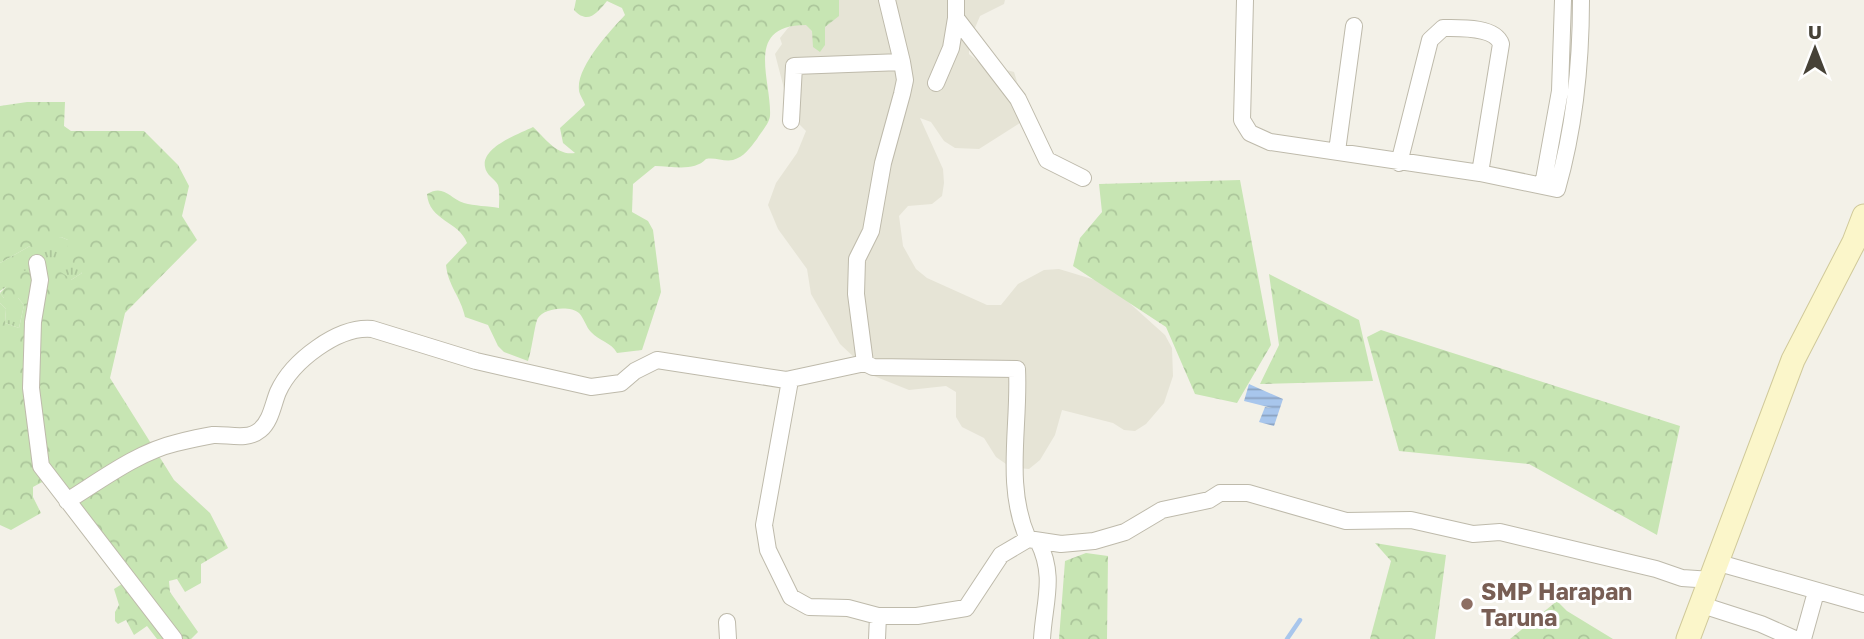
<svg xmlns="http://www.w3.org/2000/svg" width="1864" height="639" font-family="'Golos Text',sans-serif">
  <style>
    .residential { fill: #e6e4d6 }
    .grass { fill: url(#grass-tufts) }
    .forest { fill: url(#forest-crowns) }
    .water { fill: url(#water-rules) }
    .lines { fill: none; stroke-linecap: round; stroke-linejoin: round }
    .stream { stroke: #a8c6ec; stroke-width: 4.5 }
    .street-casing { stroke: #bebaab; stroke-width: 18 }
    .secondary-casing { stroke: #d0c99a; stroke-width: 25 }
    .street { stroke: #fff; stroke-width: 16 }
    .secondary { stroke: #fbf6ca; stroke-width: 23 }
    .education-dot { fill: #8d6e63; stroke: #fff; stroke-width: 2.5 }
    .labels { text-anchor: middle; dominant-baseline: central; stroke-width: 6; stroke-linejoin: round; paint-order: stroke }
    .education-label { font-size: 23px; font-weight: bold; fill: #785e54; stroke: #fff; text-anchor: start }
  </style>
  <defs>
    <pattern id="grass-tufts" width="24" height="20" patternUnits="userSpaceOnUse" patternTransform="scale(1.75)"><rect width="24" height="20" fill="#c7e5b3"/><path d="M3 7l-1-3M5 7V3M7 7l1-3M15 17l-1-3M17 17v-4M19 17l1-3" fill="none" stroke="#acc69b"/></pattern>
    <pattern id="forest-crowns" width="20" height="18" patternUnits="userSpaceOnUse" patternTransform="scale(1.75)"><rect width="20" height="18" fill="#c7e5b3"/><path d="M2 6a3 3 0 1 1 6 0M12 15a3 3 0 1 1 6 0" fill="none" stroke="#acc69b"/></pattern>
    <pattern id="water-rules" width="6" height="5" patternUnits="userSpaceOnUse" patternTransform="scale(1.75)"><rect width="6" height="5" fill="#a8c6ec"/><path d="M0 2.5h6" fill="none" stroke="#8ba2c0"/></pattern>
  </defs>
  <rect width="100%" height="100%" fill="#f3f1e8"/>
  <!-- residential -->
  <path class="residential" d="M826 0H1005L1004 4 980 16 969 42V54L980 63 1014 72 1026 111 1020 123 979 149 955 148 944 141 931 122 920 118 943 169 944 183 942 196 932 204 908 206 899 216 903 246 916 269 927 278 987 305H1001L1018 284 1044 270 1059 269 1102 282 1116 291 1165 335 1172 348 1173 376 1164 403 1146 424 1135 431 1124 430 1113 423 1062 410 1055 435 1040 460 1029 469 1018 468 1006 464 996 457 984 438 962 427 956 417V392L946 386 909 390 874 376 840 344 811 294 807 269 778 229 768 205 776 183 797 153 806 131 786 111 787 100 775 54 782 44 780 38 788 28Z"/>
  <!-- grass -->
  <path class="grass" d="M61 237 68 240 82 273 71 280 6 287 0 291V263L30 246Z
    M0 293 4 298H18L24 305 19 328 5 323 6 309 0 303Z"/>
  <!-- forest -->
  <path class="forest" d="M576 0H839V16L825 27V45L820 52 813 47 812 31 806 25C743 25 772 80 770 116 769 124 761 132 757 139 750 148 744 157 733 160 724 162 715 157 706 159 694 172 672 166 655 166L633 184 632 212 648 221 653 230 661 292 642 350 617 353C611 342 599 341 591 332 586 327 584 318 579 313 570 305 544 308 538 318 535 322 532 350 528 361L504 352 498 346 488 325 465 317C461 297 448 286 446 265L467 243C459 221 429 221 427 194 444 184 449 198 464 203 474 206 488 206 499 208 499 201 500 191 498 185 495 179 486 175 485 167 481 147 519 134 533 127 546 139 557 156 575 153L563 143 560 128 585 105C584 101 579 94 579 90 576 67 611 30 625 15L622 8 607 1C597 13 588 25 574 10Z
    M27 102H65L64 126 71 131H144L178 165 189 186 182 216 197 240 125 313 110 378 174 480 210 513 228 548 201 564V583L185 592 177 579 169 581 170 592 198 632 191 639H157L147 626 134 635 126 620 118 624 115 621V612L119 605 114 589 122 584 46 480 33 487V497L41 513 11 530 0 525V303L6 309 5 323 19 328 24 305 18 298H4L0 293 6 287 4 279C25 269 52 260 71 280L82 273 67 256 68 240 61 237 54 241 53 246 36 253 30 246 0 263V106Z
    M1240 180 1271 345 1237 403 1195 394 1166 327 1073 266 1080 238 1102 212 1099 184Z
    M1269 274 1359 320 1373 381 1260 384 1279 345Z
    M1381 330 1680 426 1657 535 1529 464 1399 451 1367 337Z
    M1375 543 1446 555 1435 639H1370L1391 561Z
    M1086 553 1108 556 1107 639H1059L1065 561Z
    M1557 601 1567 611 1613 639H1510Z"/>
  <!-- water -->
  <path class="water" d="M1249 384 1283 399 1274 426 1259 422 1265 407 1272 408 1244 401Z"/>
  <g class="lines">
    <!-- stream -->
    <path class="stream" d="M1287 639 1300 620"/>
    <defs>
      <path id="street" d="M956 0V18L1018 99 1047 160 1083 178
        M1245 0 1242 120 1250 133 1270 142 1480 173 1557 189C1575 126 1581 66 1581 0
        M936 83 951 48 956 18
        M791 121 794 66 902 62 887 0
        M1337 151 1354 26
        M1399 163 1430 40 1443 28C1458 28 1495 26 1501 44L1480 173
        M1543 185 1560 91 1563 0
        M37 263 40 280 33 322 31 388 41 466 174 639
        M865 363 856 294 857 259 871 231 883 163 902 94 905 80 902 62
        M786 380 789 386 764 525 768 550 791 597 809 607 848 608 878 616H917L966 608 1001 555 1028 539 1061 544 1094 541 1125 532 1162 510 1209 500 1220 493H1248L1346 521 1411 520 1473 534 1500 532 1656 569 1682 578 1712 580
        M67 501C101 480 138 452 176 443 188 440 201 437 213 435 228 434 247 441 260 430 271 421 273 404 278 392 292 361 338 326 372 329L476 361 591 387 621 383 635 371 657 360 786 380 865 363 873 367 1017 369C1020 426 1004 485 1028 539
        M1038 541C1056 577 1044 602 1042 639
        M1719 563 1864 604
        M1702 605 1761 624 1795 639
        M727 622 728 639
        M877 639 878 616
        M1803 639 1816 592"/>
      <path id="secondary" d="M1688 639 1793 360 1854 242 1864 216"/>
    </defs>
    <!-- street casing -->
    <use href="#street" class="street-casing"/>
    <!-- secondary casing -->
    <use href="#secondary" class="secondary-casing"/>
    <!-- street -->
    <use href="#street" class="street"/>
    <!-- secondary -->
    <use href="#secondary" class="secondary"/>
  </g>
  <!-- markers -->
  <circle class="education-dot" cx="1467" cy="604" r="7"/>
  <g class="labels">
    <!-- education labels -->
    <g class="education-label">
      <text x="1481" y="591">SMP Harapan<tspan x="1481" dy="26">Taruna</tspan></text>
    </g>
  </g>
  <!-- north arrow -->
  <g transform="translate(1815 49)" stroke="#ffffff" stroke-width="5" paint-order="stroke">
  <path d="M0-5L12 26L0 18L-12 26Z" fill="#464237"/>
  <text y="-10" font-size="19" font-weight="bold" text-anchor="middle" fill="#464237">U</text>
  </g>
</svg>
